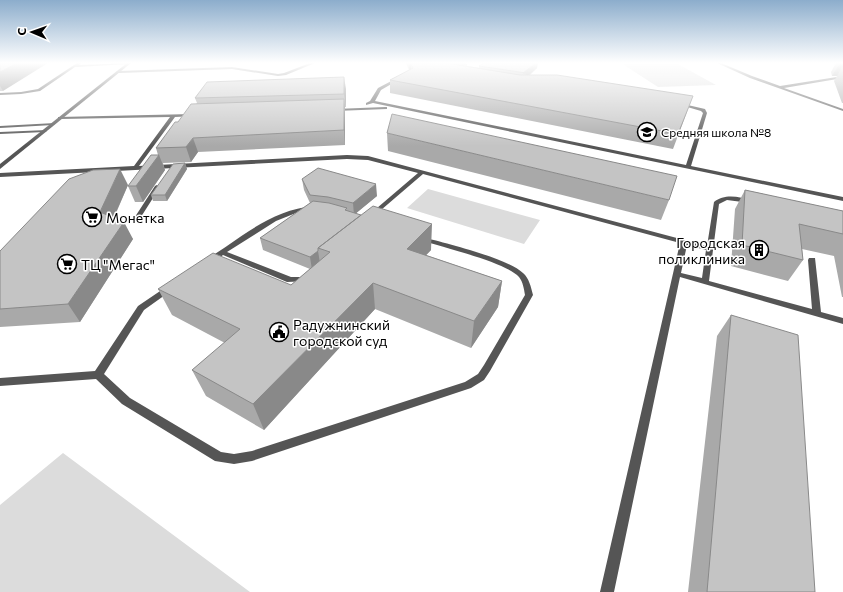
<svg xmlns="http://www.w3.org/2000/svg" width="843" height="592" font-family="Commissioner,sans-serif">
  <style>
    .green { fill: #dcdcdc }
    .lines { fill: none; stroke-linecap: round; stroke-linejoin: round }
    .lane { fill: #555; fill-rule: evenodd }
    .street { fill: #555; fill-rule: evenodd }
    .wall { fill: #a9a9a9 }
    .shaded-wall { fill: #898989 }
    .building { fill: #c4c4c4; stroke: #898989 }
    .labels { text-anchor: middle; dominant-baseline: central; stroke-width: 3; stroke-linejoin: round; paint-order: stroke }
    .far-poi-label { font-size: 12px; fill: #000; stroke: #fff; text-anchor: start }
    .poi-label { font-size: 14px; fill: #000; stroke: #fff; text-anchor: start }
  </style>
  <rect width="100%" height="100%" fill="#fff"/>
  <!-- green -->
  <path class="green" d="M621 63H676L716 85 658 87Z
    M428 189 540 220 524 244 407 208Z
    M63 453 250 592H0V505Z"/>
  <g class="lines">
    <!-- lane -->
    <path class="lane" d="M77 63H81L79 65 128 63 130 64 75 67 40 91 21 94 0 95V93L21 92 38 89Z
      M310 63H315L286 75 278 76 232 69 118 73 116 72 118 71 232 67 278 74 284 73Z
      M717 63H721L752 76 780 86 843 76V78L784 88 843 109V111L750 78Z
      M399 77 400 79 381 90 375 101 686 165 703 113 701 111 677 104 679 103 705 109 707 113 691 166 843 197V201L373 103 366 105V103L370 101 378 88Z
      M385 107H387V109L335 111 333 110 335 109Z
      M193 114 195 115V116L175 117 139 166 347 155 368 156 707 246 714 202C725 193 739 197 752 200L753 201 750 203 727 200 719 204 709 281 812 309 808 260 809 258H815L821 312 843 318V324L680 277 614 592H600L680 243 423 174 374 216H370V214L418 173 368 160 347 159 0 177V173L134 166 170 117 60 119H58V117ZM687 245 706 250 702 278 681 273Z
      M55 123V124L53 125 0 128V126Z
      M47 130V131L45 132 0 134V132Z
      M157 185 160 187 139 220 136 222 134 221 133 220 155 186Z
      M314 206 316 207V209L301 211 276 221 227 252 291 277H309L310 279 309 281 287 282 223 255 213 263H207L206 261C212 255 220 251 227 246 254 227 280 209 314 206Z
      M422 237C445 243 507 258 523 273 529 278 531 287 533 295L490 371 484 380 471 388 252 461 234 464 215 461 122 404 96 379 0 386V378L95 371 138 306 169 285 173 288 172 290 144 310 104 374 130 398 221 452 234 454 252 451 465 382 478 374 484 365 525 295C524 289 523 282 519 277 506 262 441 247 420 240L419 239Z"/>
    <!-- street -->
    <path class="street" d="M127 63H131L0 169V164Z"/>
  </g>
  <!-- wall -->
  <path class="wall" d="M0 63 3 91H0Z
    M406 63H465L467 65V66L479 68V66L537 68 530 75 693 96 673 149 390 93V80L409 70Z
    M836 63H843V103H842L834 81 837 76H832L831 72Z
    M346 89V107H345V145L198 152 191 162 163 163 165 170 143 202H135L128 186 158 155 156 148 197 103 195 98Z
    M387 133 669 200 661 220 388 151Z
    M185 163 187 169 167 201H153L151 195Z
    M302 179 377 196 356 213 431 250 426 255 502 281 498 307 471 348 375 309 264 430 206 396 192 370 225 343 172 315 158 289 291 285 310 269 263 250 260 238 310 203 304 190Z
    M128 185 114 218 133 239 80 322 0 327V251Z
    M745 190 843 211V297H842L834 256 802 249 803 260 788 281 731 266 735 209Z
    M731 315 815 592H688L717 336Z"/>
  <!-- shaded-wall -->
  <path class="shaded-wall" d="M17 63H48L3 91 0 86V72Z
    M409 63H422L411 64V69L409 70Z
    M536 63H538L537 68 525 78 526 73H523Z
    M840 63H843V70L842 67 837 76H832Z
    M344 77 346 89V107L344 94Z
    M344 99 345 112V145L344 130Z
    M193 138 198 152 191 162 186 147Z
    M159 155 165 170 143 202 136 186Z
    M185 163 187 169 167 201 165 195Z
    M120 169 128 185 109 228 100 212Z
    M376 184 377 196 354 215 353 203Z
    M124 222 133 239 80 322 68 304Z
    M432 224 431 250 408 274 407 249Z
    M318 251 320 263 312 270 310 257Z
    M502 281 498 307 471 348 474 321Z
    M373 283 375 309 264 430 253 404Z"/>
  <!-- building -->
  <path class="building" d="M0 63H17L0 72Z
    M415 63H446L520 75H557L693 96 678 134 390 80 413 68 411 64Z
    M454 63H465L467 65Z
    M484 63H536L523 73H526L479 66Z
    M344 77V94L195 98 207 82Z
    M344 99V130L193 138 186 147 156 148 175 122H178L191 104Z
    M392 114 677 176 669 200 387 133Z
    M151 155H159L136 186H128Z
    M185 163 165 195H151L173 164Z
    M318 168 376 184 353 203 328 197 310 195 302 179Z
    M120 169 100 212 124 222 68 304 0 309V251L69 179 93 170Z
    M745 190 843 211V234L799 224 803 260 742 245Z
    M313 201 329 203 347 208 345 210 361 215 318 248V251L310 257 260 238Z
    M373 206 432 224 407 249 502 281 474 321 373 283 253 404 192 370 240 329 158 289 213 253 291 285 330 252 318 248Z
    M731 315 798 335 815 592H707Z"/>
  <!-- sky -->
  <linearGradient id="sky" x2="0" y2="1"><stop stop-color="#8cadcc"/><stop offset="0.43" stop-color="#fff"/><stop offset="1" stop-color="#fff" stop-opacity="0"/></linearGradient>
  <rect width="843" height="146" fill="url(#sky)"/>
  <!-- icons -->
  <defs>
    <symbol id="school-ring" viewBox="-11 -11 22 22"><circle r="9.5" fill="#fff" stroke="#000" stroke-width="1.5"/><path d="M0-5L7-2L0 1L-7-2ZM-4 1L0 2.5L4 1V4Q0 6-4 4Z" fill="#000"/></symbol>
    <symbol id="supermarket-ring" viewBox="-11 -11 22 22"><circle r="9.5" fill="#fff" stroke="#000" stroke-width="1.5"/><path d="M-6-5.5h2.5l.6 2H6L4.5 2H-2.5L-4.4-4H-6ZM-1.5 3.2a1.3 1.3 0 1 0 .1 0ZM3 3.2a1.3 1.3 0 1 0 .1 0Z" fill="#000"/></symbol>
    <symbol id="building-ring" viewBox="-11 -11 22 22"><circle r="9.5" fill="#fff" stroke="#000" stroke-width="1.5"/><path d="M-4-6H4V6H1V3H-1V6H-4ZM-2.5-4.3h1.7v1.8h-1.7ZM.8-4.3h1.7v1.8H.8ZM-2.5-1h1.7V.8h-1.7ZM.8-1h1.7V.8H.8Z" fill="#000"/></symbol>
    <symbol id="civic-ring" viewBox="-11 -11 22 22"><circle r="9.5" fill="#fff" stroke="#000" stroke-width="1.5"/><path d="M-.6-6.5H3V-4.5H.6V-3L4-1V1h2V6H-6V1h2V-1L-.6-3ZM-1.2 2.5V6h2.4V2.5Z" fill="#000"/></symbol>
  </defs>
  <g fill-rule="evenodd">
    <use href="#school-ring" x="636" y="121" width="22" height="22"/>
    <use href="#supermarket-ring" x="81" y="206" width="22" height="22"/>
    <use href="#building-ring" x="748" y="239" width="22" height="22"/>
    <use href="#supermarket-ring" x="56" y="253" width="22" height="22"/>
    <use href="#civic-ring" x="268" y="321" width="22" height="22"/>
  </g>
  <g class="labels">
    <!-- far-poi labels -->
    <g class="far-poi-label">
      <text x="661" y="132">Средняя школа №8</text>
    </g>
    <!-- poi labels -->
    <g class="poi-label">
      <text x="106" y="217">Монетка</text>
      <text x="745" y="242" text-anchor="end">Городская<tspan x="745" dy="16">поликлиника</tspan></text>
      <text x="81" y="264">ТЦ "Мегас"</text>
      <text x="293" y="324">Радужнинский<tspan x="293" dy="16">городской суд</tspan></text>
    </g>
  </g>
  <!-- north arrow -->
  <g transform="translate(32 32) rotate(272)" stroke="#ffffff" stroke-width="3" paint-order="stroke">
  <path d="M0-3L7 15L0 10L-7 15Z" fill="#000000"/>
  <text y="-6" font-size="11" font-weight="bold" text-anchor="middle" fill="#000000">С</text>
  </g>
</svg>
